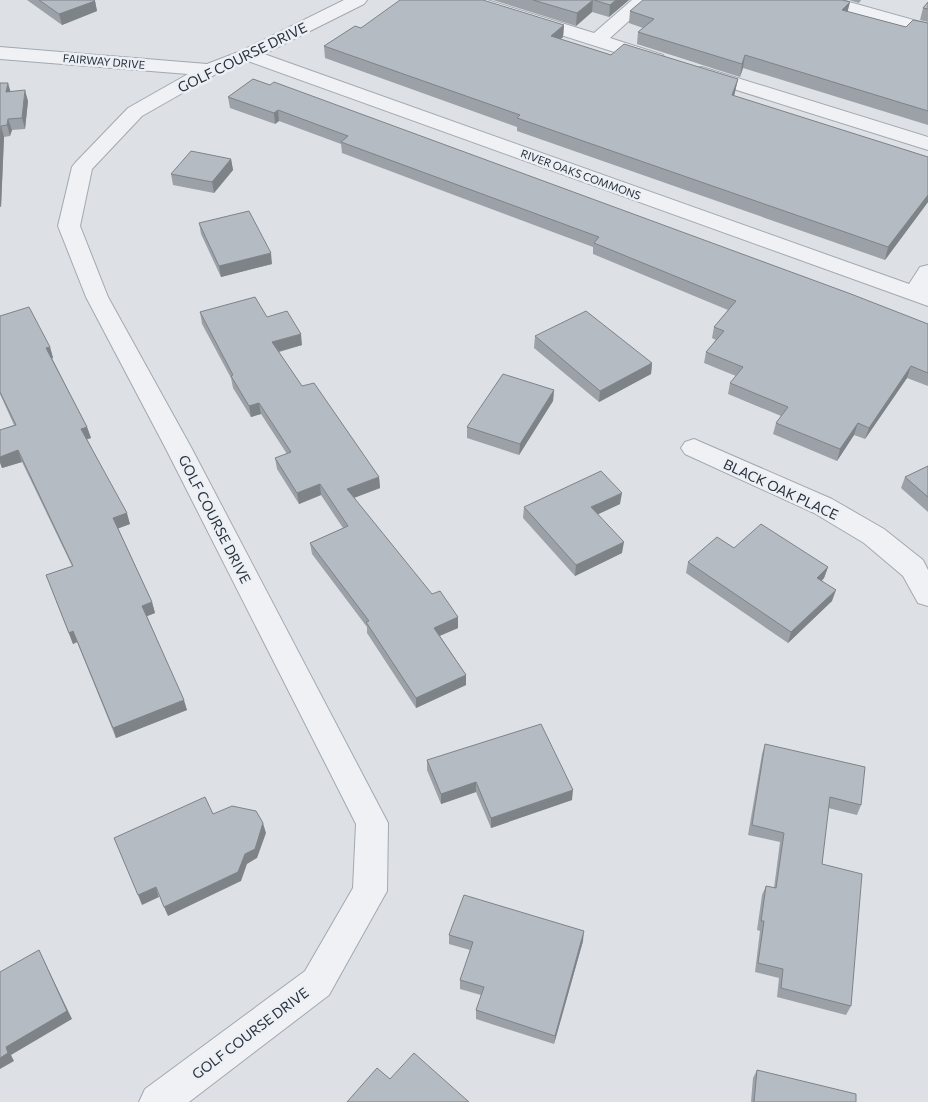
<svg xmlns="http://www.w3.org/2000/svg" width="928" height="1102" font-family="Commissioner,sans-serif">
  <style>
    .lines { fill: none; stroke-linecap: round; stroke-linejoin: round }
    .minor-casing { stroke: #a3a8b0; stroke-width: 2 }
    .minor { fill: #eff1f5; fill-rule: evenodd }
    .wall { fill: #9ba1a7 }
    .shaded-wall { fill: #7e8388 }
    .building { fill: #b4bbc2; stroke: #7e8388 }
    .labels { text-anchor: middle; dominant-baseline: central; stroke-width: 5; stroke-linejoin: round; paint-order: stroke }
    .far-street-label { font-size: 11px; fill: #27303c; stroke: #ecf0f4 }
    .street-label { font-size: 14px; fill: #27303c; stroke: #ecf0f4 }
  </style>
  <rect width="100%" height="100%" fill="#dde1e6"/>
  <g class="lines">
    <defs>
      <path id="minor" d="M344 0H367L364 4 264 54 909 284 920 267 928 265V306L248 61 216 74 142 116 92 169 80 226 108 297 192 449 388 823 387 891 329 995 189 1102H139L145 1089 305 971 353 888 356 824 166 449 86 297 58 226 72 167 75 163 128 108 188 74 0 59V47L207 64 241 51Z
        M460 0H487L594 33 632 0H652L610 38 663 55 665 59 663 63 656 65 649 63 463 4Z
        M814 0H842L928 24V35L817 4Z
        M702 67 928 137V150L695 77 693 73 695 69Z
        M694 439 832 499 884 529 923 560 928 570V606L918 603 903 576 864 543 814 513 685 454 681 448 685 442Z"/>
    </defs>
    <!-- minor casing -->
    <use href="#minor" class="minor-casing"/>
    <!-- minor -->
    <use href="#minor" class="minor"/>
  </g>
  <!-- wall -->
  <path class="wall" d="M27 0H94L95 1 97 11 62 25Z
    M493 0H629L609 17 592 12 576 26Z
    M849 0H861L859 3Z
    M928 2V22L920 20 923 8Z
    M630 11 848 12 906 27 928 23V125L743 68 740 77 637 44 638 32 643 28 629 23Z
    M564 25 563 37 560 39 611 55 738 79 734 96 928 157V202L885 260 517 131V127L325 58 324 46 361 28Z
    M253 79 928 324V386L907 378 865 439 854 435 837 461 773 434 776 423 781 416 728 394 730 383 736 376 704 363 706 352 716 340 712 338 714 327 728 310 593 254V247L342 153 341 144 279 121 275 124 230 108 228 97Z
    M0 83 10 91 28 101 25 129 12 130 10 136 4 137 1 207H0Z
    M231 159 233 170 214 193 173 185 171 174Z
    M199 223 272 264 221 277 201 234Z
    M200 312 302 345 279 352 302 386 379 477 380 488 354 498 458 628 440 636 466 675V685L416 708 367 633V627L312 554 310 543 343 528 321 495 299 504 277 469 275 458 287 454 261 414 251 417 233 388 231 378 202 324Z
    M0 316 50 347 53 358H52L87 427 91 438 87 439 130 524 118 528 152 602 155 613 147 616 187 710 116 738 77 642 73 644 46 575 72 566 22 462 2 468 0 463V430L14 425 0 394Z
    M535 336 652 363 651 374 599 402 534 348Z
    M554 390 553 401 519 455 467 438V427Z
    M928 466V512L901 488 905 477Z
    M620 504 598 514 622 553 575 576 523 518 524 507Z
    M734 548 828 567 824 578 822 581 832 601 788 643 686 573 688 562Z
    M765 744 861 805 857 815 828 808 822 864 851 1006 846 1015 777 997 779 978 755 972 760 931 757 930 762 895 766 886 774 888 780 842 748 835 762 754Z
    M427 760 572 800 491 828 476 792 441 804 427 770Z
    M449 935 583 941 554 1044 476 1019V1010L481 995 460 989V980L470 950 449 944Z
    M757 1070 856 1102H751L753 1078Z"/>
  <!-- shaded-wall -->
  <path class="shaded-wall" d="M593 0 592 12 576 26 577 13Z
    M616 0H629L609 17 610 5Z
    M95 1 97 11 62 25 59 14Z
    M850 2 847 14 842 10Z
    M564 25 563 37 550 49 551 36Z
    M745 55 743 68 740 77 742 64Z
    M738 79 735 92 730 108 732 95Z
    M8 83 11 93 6 92Z
    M25 90 28 101 25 129 22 118Z
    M278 110 279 121 275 124 274 113Z
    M8 119 12 130 10 136 7 125Z
    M1 126 4 137 1 207 0 205V141Z
    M231 159 233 170 214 193 212 182Z
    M928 195V202L885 260 888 247Z
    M271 253 272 264 221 277 219 266Z
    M301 334 302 345 274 353 272 342Z
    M50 347 53 358 50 359 46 348Z
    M652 363 651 374 599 402 600 391Z
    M911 366 907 378 865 439 869 428Z
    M554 390 553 401 519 455 520 444Z
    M259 403 261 414 251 417 249 406Z
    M858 423 854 435 837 461 840 449Z
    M87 427 91 438 85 440 81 429Z
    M18 450 22 462 2 468 0 462V457Z
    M379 477 380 488 348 500 347 489Z
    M320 484 321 495 299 504 297 493Z
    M622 493 620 504 590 518 591 507Z
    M127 513 130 524 117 529 113 518Z
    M624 542 622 553 575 576 576 565Z
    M828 567 824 578 813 589 817 578Z
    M836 590 832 601 788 643 791 632Z
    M152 602 155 613 145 617 142 606Z
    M458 617V628L434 638V628Z
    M73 631 77 642 73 644 69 633Z
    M466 675V685L416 708V698Z
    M184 700 187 710 116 738 113 728Z
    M476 782V792L441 804V794Z
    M573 790 572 800 491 828V818Z
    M263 823 266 833 257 858 247 864 241 881 168 916 164 907 245 854Z
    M156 887 159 897 142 905 138 895Z
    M584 931 583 941 554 1044 555 1036Z
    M39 950 72 1019 11 1055 14 1061 0 1069V1058L6 1047Z"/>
  <!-- building -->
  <path class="building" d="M39 0H94L95 1 59 14Z
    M400 0H483L564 25 551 36 611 55 624 44 738 79 732 95 928 157V195L888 247 517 118 520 115 324 46 355 26 361 28Z
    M533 0H593L577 13Z
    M594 0H616L610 5Z
    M643 0H842L850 2 842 10 906 27 913 20 928 23V111L745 55 742 64 638 32 654 19 630 11Z
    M928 2V9L923 8Z
    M253 79 270 85 274 82 851 294 928 324V373L911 366 869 428 858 423 840 449 776 423 788 407 730 383 743 367 706 352 724 331 714 327 736 301 594 243 599 237 341 142 348 136 278 110 274 113 228 97Z
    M0 83H8L6 92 25 90 22 118 8 119 7 125 1 126 0 141Z
    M191 151 231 159 212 182 171 174Z
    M249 211 271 253 219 266 199 223Z
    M255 297 267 317 287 311 301 334 272 342 302 386 314 383 379 477 347 489 432 594 440 591 458 617 434 628 466 675 416 698 366 622 369 621 310 543 348 526 320 484 297 493 275 458 291 452 259 403 249 406 231 376 233 375 200 312Z
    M29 307 50 347 46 348 87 427 81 429 127 513 113 518 152 602 142 606 184 700 113 728 73 631 69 633 46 575 73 566 18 450 0 457V430L16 425 0 392V316Z
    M586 311 652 363 600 391 535 336Z
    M503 374 554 390 520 444 467 427Z
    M928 466V497L905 477Z
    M601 471 622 493 591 507 624 542 576 565 524 507Z
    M761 524 828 567 817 578 836 590 791 632 688 562 717 537 734 548Z
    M541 724 573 790 491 818 476 782 441 794 427 760Z
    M765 744 865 767 861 805 830 797 822 864 862 874 851 1006 781 988 783 969 758 963 764 921H761L766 886 776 888 784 833 752 825Z
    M205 797 213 814 232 806 256 811 263 823 255 849 245 854 238 872 164 907 156 887 138 895 114 838Z
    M464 895 584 931 555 1036 476 1010 484 987 460 980 473 942 449 935Z
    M39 950 67 1011 6 1047 8 1053 0 1058V972Z
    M414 1053 469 1102H347L377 1068 390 1079Z
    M757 1070 856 1094V1102H754Z"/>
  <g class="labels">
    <!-- far-street labels -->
    <g class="far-street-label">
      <text transform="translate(104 61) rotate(5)">FAIRWAY DRIVE</text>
      <text transform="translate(581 174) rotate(20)">RIVER OAKS COMMONS</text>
    </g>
    <!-- street labels -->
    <g class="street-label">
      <text transform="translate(242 57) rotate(-26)">GOLF COURSE DRIVE</text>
      <text transform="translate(781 489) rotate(25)">BLACK OAK PLACE</text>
      <text transform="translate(215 519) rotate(63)">GOLF COURSE DRIVE</text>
      <text transform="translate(250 1033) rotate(-37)">GOLF COURSE DRIVE</text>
    </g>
  </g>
</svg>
